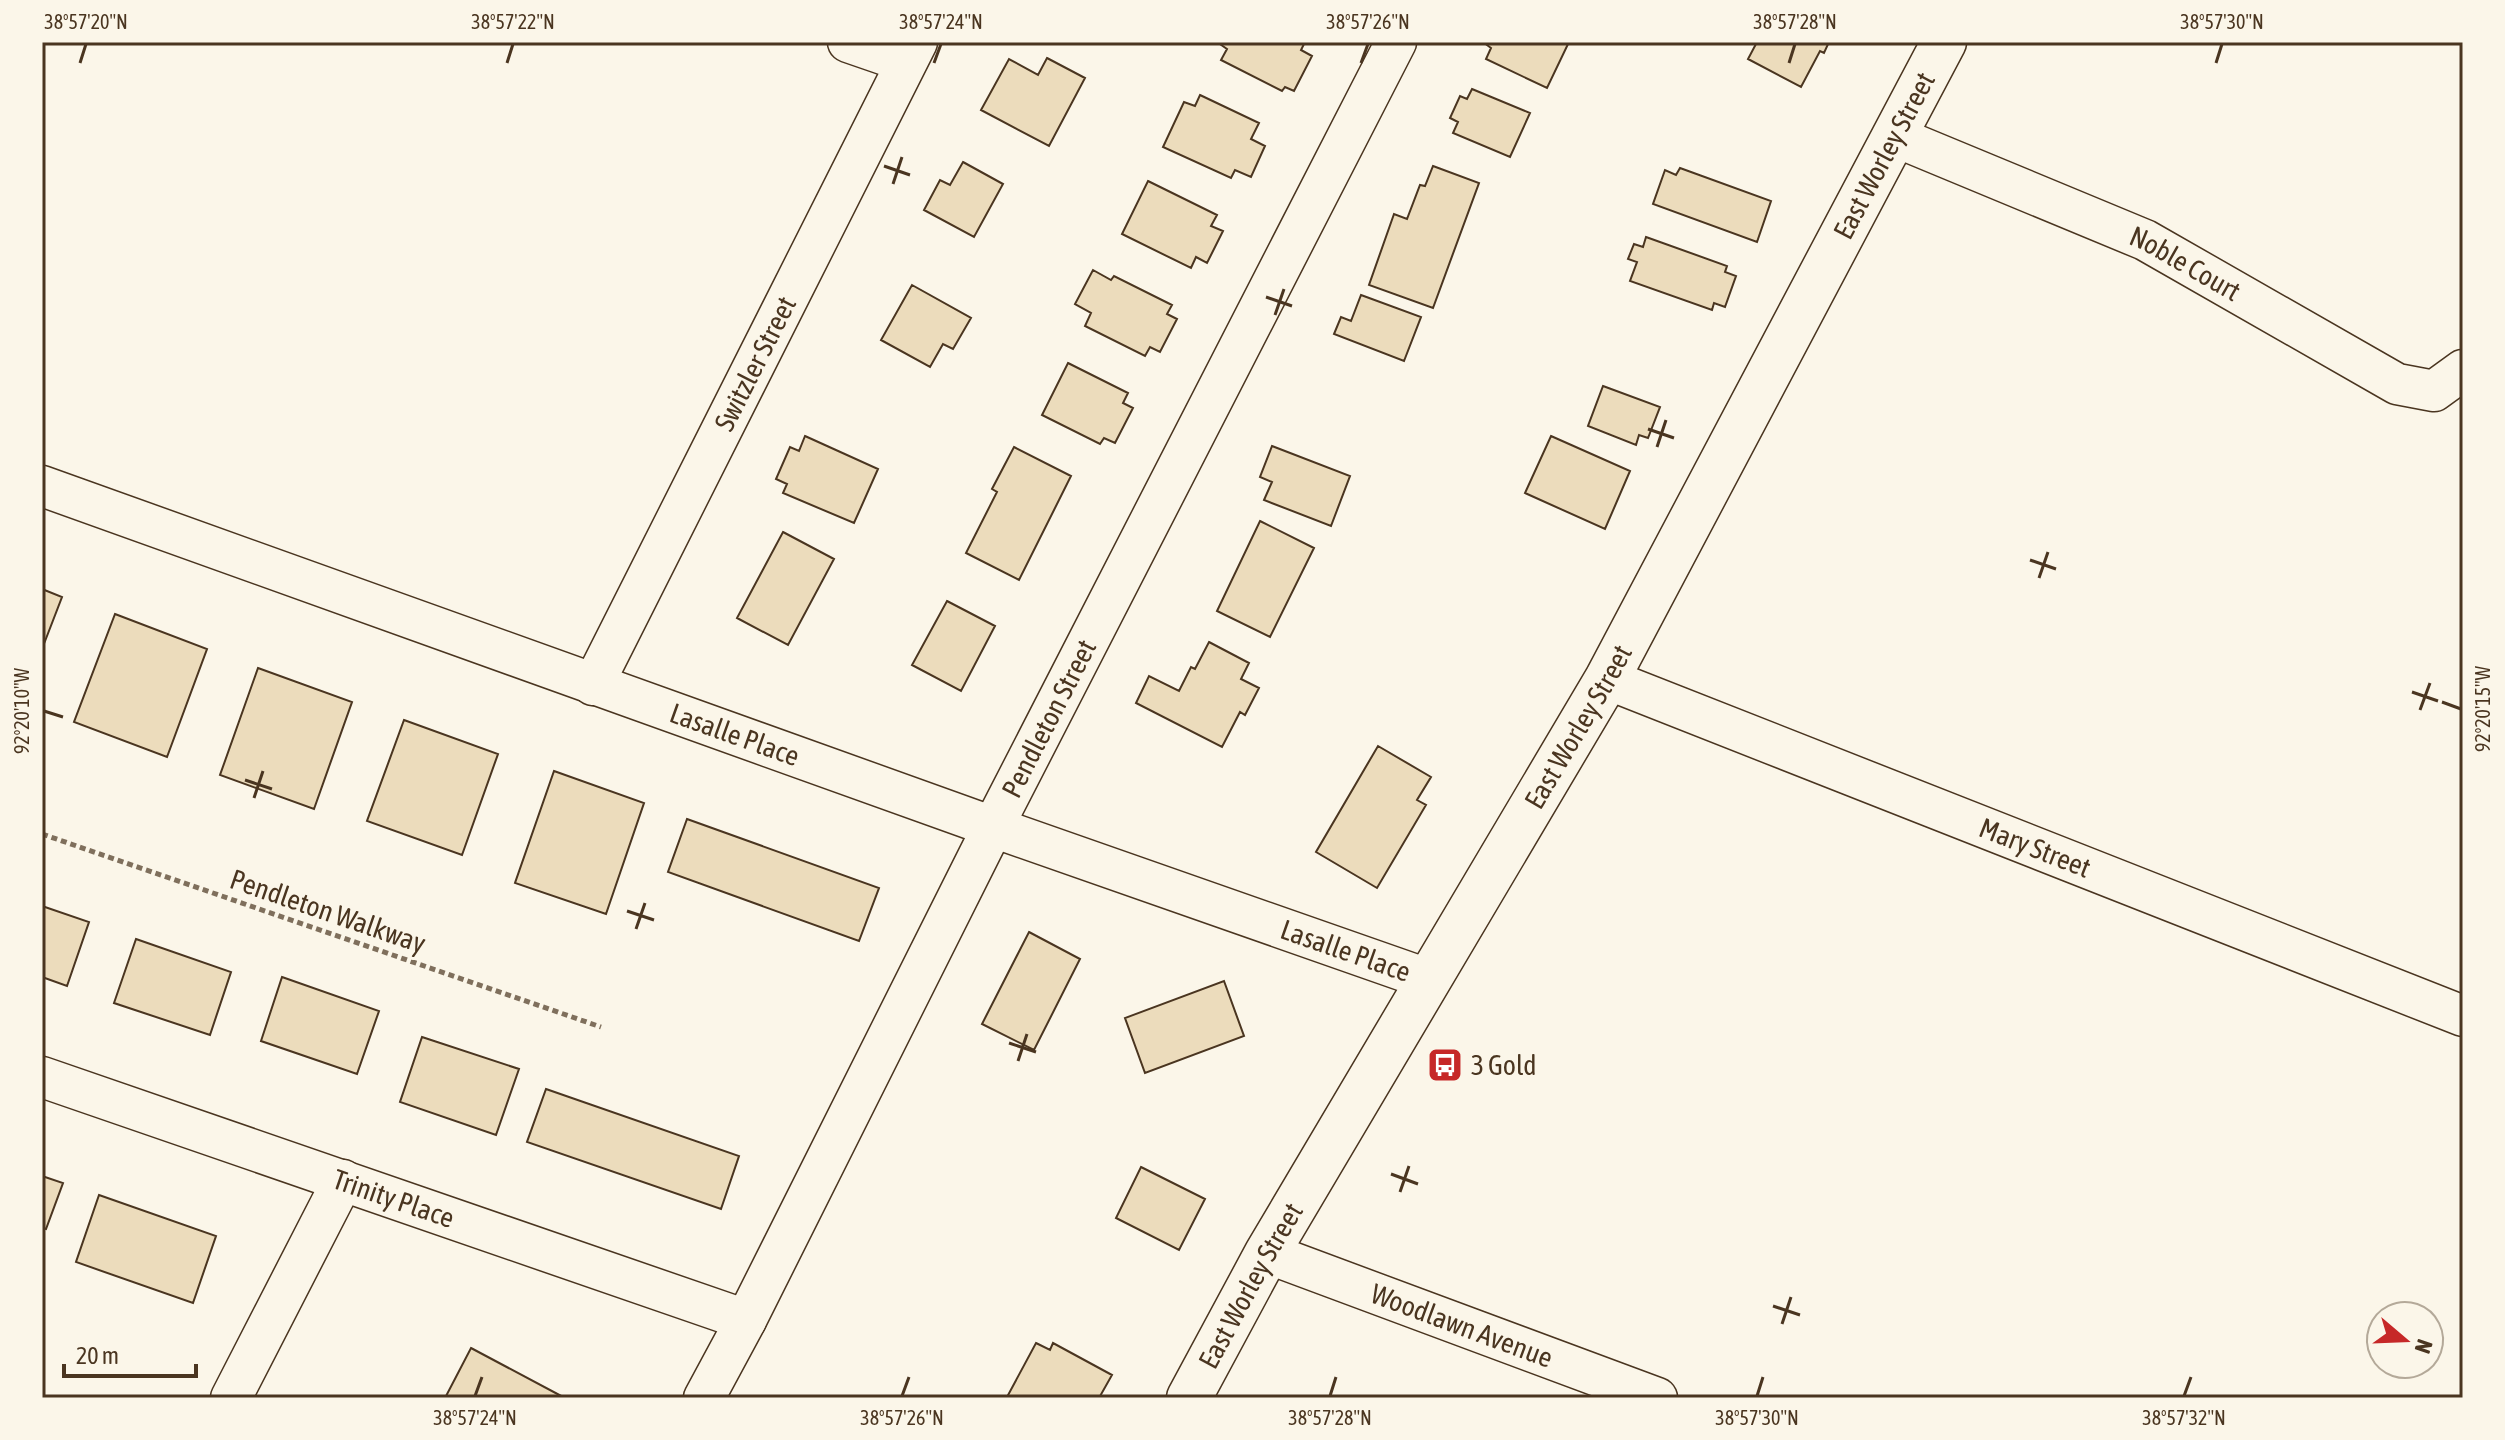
<svg xmlns="http://www.w3.org/2000/svg" width="2505" height="1440" font-family="'Asap Condensed',sans-serif">
  <style>
    .building { fill: #ecdcbc; stroke: #4a3520; stroke-width: 2 }
    .lines { fill: none; stroke-linecap: round; stroke-linejoin: round }
    .minor-casing { stroke: #4a3520; stroke-width: 43 }
    .tertiary-casing { stroke: #4a3520; stroke-width: 47 }
    .path { stroke: #7f6f5c; stroke-width: 5; stroke-dasharray: 6 4; stroke-linecap: butt }
    .minor { stroke: #fbf6e9; stroke-width: 40 }
    .tertiary { stroke: #fbf6e9; stroke-width: 44 }
    .ticks { fill: none; stroke: #4a3520; stroke-width: 3 }
    .labels { text-anchor: middle; dominant-baseline: central; stroke-width: 6; stroke-linejoin: round; paint-order: stroke }
    .street-label { font-size: 28px; fill: #4a3520; stroke: #fbf6e9 }
    .poi-label { font-size: 28px; fill: #4a3520; stroke: #fbf6e9; text-anchor: start }
    .neatline { fill: none; stroke: #4a3520; stroke-width: 3 }
    .ticks-label { font-size: 20px; text-anchor: middle; fill: #4a3520 }
  </style>
  <rect width="100%" height="100%" fill="#fbf6e9"/>
  <!-- building -->
  <path class="building" d="M1217 42H1305L1301 50 1312 56 1294 91 1285 87 1282 91 1221 60 1227 49Z
    M1483 42H1569L1547 88 1486 59 1491 48Z
    M1757 42H1829L1824 53 1820 51 1801 87 1748 59Z
    M1047 58 1085 78 1049 146 981 110 1009 59 1038 75Z
    M1472 89 1530 113 1510 157 1453 133 1458 122 1450 118 1460 96 1467 99Z
    M1200 95 1259 123 1251 139 1265 146 1251 177 1235 170 1231 178 1163 147 1184 102 1195 106Z
    M963 162 1003 184 974 237 924 210 940 180 950 185Z
    M1433 166 1479 183 1433 308 1369 285 1394 214 1407 219 1420 185 1425 186Z
    M1680 168 1771 201 1757 242 1653 204 1665 170 1676 175Z
    M1148 181 1217 215 1211 226 1223 231 1207 263 1196 257 1191 268 1122 234Z
    M1646 237 1727 266 1725 272 1736 276 1725 307 1714 303 1712 310 1630 281 1637 262 1628 259 1634 244 1643 247Z
    M1093 270 1111 280 1114 276 1172 305 1167 314 1177 319 1160 352 1150 347 1145 356 1085 326 1091 313 1075 304Z
    M912 285 971 318 953 349 943 344 930 367 881 340Z
    M1361 295 1421 317 1404 361 1334 334 1341 317 1351 321Z
    M1068 363 1128 393 1123 403 1133 408 1115 443 1104 438 1100 444 1042 415Z
    M1603 386 1660 407 1648 438 1639 435 1636 445 1588 426Z
    M805 436 878 469 854 523 783 493 787 484 776 479 790 447 799 451Z
    M1551 436 1630 471 1605 529 1525 493Z
    M1272 446 1350 476 1331 526 1264 500 1272 482 1260 477Z
    M1014 447 1071 476 1019 580 966 553 997 492 992 489Z
    M1260 521 1314 548 1270 637 1217 611Z
    M783 532 834 559 788 645 737 618Z
    M42 589 62 597 42 649Z
    M947 601 995 626 961 691 912 665Z
    M115 614 207 649 167 757 74 722Z
    M1209 642 1249 663 1241 679 1259 688 1245 715 1240 712 1222 747 1136 703 1149 676 1179 691 1191 667 1195 669Z
    M258 668 352 702 314 809 220 775Z
    M404 720 498 754 462 855 367 821Z
    M1378 746 1431 777 1417 800 1426 805 1377 888 1316 852Z
    M554 771 644 803 606 914 515 883Z
    M687 819 879 888 859 941 668 872Z
    M42 906 89 922 67 986 42 977Z
    M1029 932 1080 959 1034 1050 982 1024Z
    M136 939 231 972 210 1035 114 1003Z
    M282 977 379 1011 357 1074 261 1041Z
    M1224 981 1244 1036 1145 1073 1125 1018Z
    M422 1037 519 1069 496 1135 400 1102Z
    M546 1089 739 1156 721 1209 527 1142Z
    M1141 1167 1205 1199 1179 1250 1116 1218Z
    M42 1176 63 1183 46 1229 42 1228Z
    M99 1195 216 1236 193 1303 76 1262Z
    M1036 1343 1050 1350 1053 1343 1112 1375 1099 1398 1007 1397Z
    M471 1348 565 1398H445Z"/>
  <g class="lines">
    <defs>
      <g id="minor">
        <path d="M848 42 906 62"/>
        <path id="s1" d="M1894 136 2145 240 2397 384 2434 391 2463 370"/>
        <path id="s2" d="M42 486 993 827 1430 980"/>
        <path id="s3" d="M1607 679 2463 1016"/>
        <path id="s4" d="M593 685 917 42"/>
        <path id="s5" d="M42 1077 746 1320"/>
        <path id="s6" d="M1267 1253 1657 1398"/>
        <path d="M231 1398 343 1180"/>
        <path id="s7" d="M704 1398 746 1320 993 827 1396 42"/>
      </g>
      <g id="tertiary">
        <path id="s8" d="M1189 1398 1267 1253 1607 679 1944 42"/>
      </g>
    </defs>
    <!-- minor casing -->
    <use href="#minor" class="minor-casing"/>
    <!-- tertiary casing -->
    <use href="#tertiary" class="tertiary-casing"/>
    <!-- path -->
    <path class="path" d="M42 834 601 1027"/>
    <!-- minor -->
    <use href="#minor" class="minor"/>
    <!-- tertiary -->
    <use href="#tertiary" class="tertiary"/>
  </g>
  <!-- ticks -->
  <path class="ticks" d="M80 63 86 44M507 63 513 44M934 63 941 44M1361 63 1368 44M1789 63 1795 44M2216 63 2222 44M884 166 910 175M893 184 902 157M1266 297 1292 306M1275 315 1284 289M1648 429 1674 438M1657 447 1666 420M2030 560 2056 569M2039 578 2048 552M2412 692 2438 701M2442 702 2461 709M2420 710 2430 683M44 711 63 717M245 780 272 789M254 798 263 771M627 911 654 920M636 929 645 903M1009 1043 1036 1052M1018 1061 1027 1034M1391 1174 1418 1184M1400 1192 1409 1166M1773 1306 1800 1315M1782 1324 1791 1297M475 1396 482 1377M902 1396 909 1377M1330 1396 1336 1377M1757 1396 1763 1377M2184 1396 2191 1377"/>
  <!-- icons -->
  <defs>
    <symbol id="bus-square" viewBox="-11 -11 22 22"><rect x="-9" y="-9" width="18" height="18" rx="4" fill="#c62828" stroke="#fbf6e9"/><path d="M-5-6H5V4H4V6H2V4H-2V6H-4V4H-5ZM-3.5-4V0h7V-4ZM-3.5 1.2v1.5H-2V1.2ZM2 1.2v1.5H3.5V1.2Z" fill="#fff"/></symbol>
  </defs>
  <g fill-rule="evenodd">
    <use href="#bus-square" x="1425" y="1045" width="40" height="40"/>
  </g>
  <g class="labels">
    <!-- street labels -->
    <g class="street-label">
      <text stroke="none"><textPath href="#s8" startOffset="1424">East Worley Street</textPath></text>
      <text stroke="none"><textPath href="#s1" startOffset="318">Noble Court</textPath></text>
      <text stroke="none"><textPath href="#s4" startOffset="360">Switzler Street</textPath></text>
      <text stroke="none"><textPath href="#s7" startOffset="762">Pendleton Street</textPath></text>
      <text stroke="none"><textPath href="#s8" startOffset="776">East Worley Street</textPath></text>
      <text stroke="none"><textPath href="#s2" startOffset="736">Lasalle Place</textPath></text>
      <text stroke="none"><textPath href="#s3" startOffset="460">Mary Street</textPath></text>
      <text transform="translate(328 911) rotate(19)">Pendleton Walkway</text>
      <text stroke="none"><textPath href="#s2" startOffset="1384">Lasalle Place</textPath></text>
      <text stroke="none"><textPath href="#s5" startOffset="372">Trinity Place</textPath></text>
      <text stroke="none"><textPath href="#s8" startOffset="128">East Worley Street</textPath></text>
      <text stroke="none"><textPath href="#s6" startOffset="208">Woodlawn Avenue</textPath></text>
    </g>
    <!-- poi labels -->
    <g class="poi-label">
      <text x="1471" y="1065">3 Gold</text>
    </g>
  </g>
  <!-- border -->
  <rect width="2505" height="1440" fill="none" stroke="#fbf6e9" stroke-width="88"/>
  <!-- north arrow -->
  <g transform="translate(2405 1340) rotate(109)"><circle r="38" fill="#fbf6e9" stroke="#b4a999" stroke-width="2"/>
  <path d="M0-6L14 30L0 20L-14 30Z" fill="#c62828"/>
  <text y="-12" font-size="22" font-weight="bold" text-anchor="middle" fill="#4a3520">N</text>
  </g>
  <!-- scale -->
  <path d="M64 1364v12h132v-12" fill="none" stroke="#4a3520" stroke-width="4"/>
  <text x="76" y="1364" font-size="24" fill="#4a3520" stroke="#fbf6e9" stroke-width="6" paint-order="stroke">20 m</text>
  <rect x="44" y="44" width="2417" height="1352" class="neatline"/>
  <g class="ticks-label">
    <text x="86" y="29">38°57'20"N</text>
    <text x="513" y="29">38°57'22"N</text>
    <text x="941" y="29">38°57'24"N</text>
    <text x="1368" y="29">38°57'26"N</text>
    <text x="1795" y="29">38°57'28"N</text>
    <text x="2222" y="29">38°57'30"N</text>
    <text transform="translate(2483 709) rotate(-90)" y="7">92°20'15"W</text>
    <text transform="translate(22 711) rotate(-90)" y="7">92°20'10"W</text>
    <text x="475" y="1425">38°57'24"N</text>
    <text x="902" y="1425">38°57'26"N</text>
    <text x="1330" y="1425">38°57'28"N</text>
    <text x="1757" y="1425">38°57'30"N</text>
    <text x="2184" y="1425">38°57'32"N</text>
  </g>
</svg>
